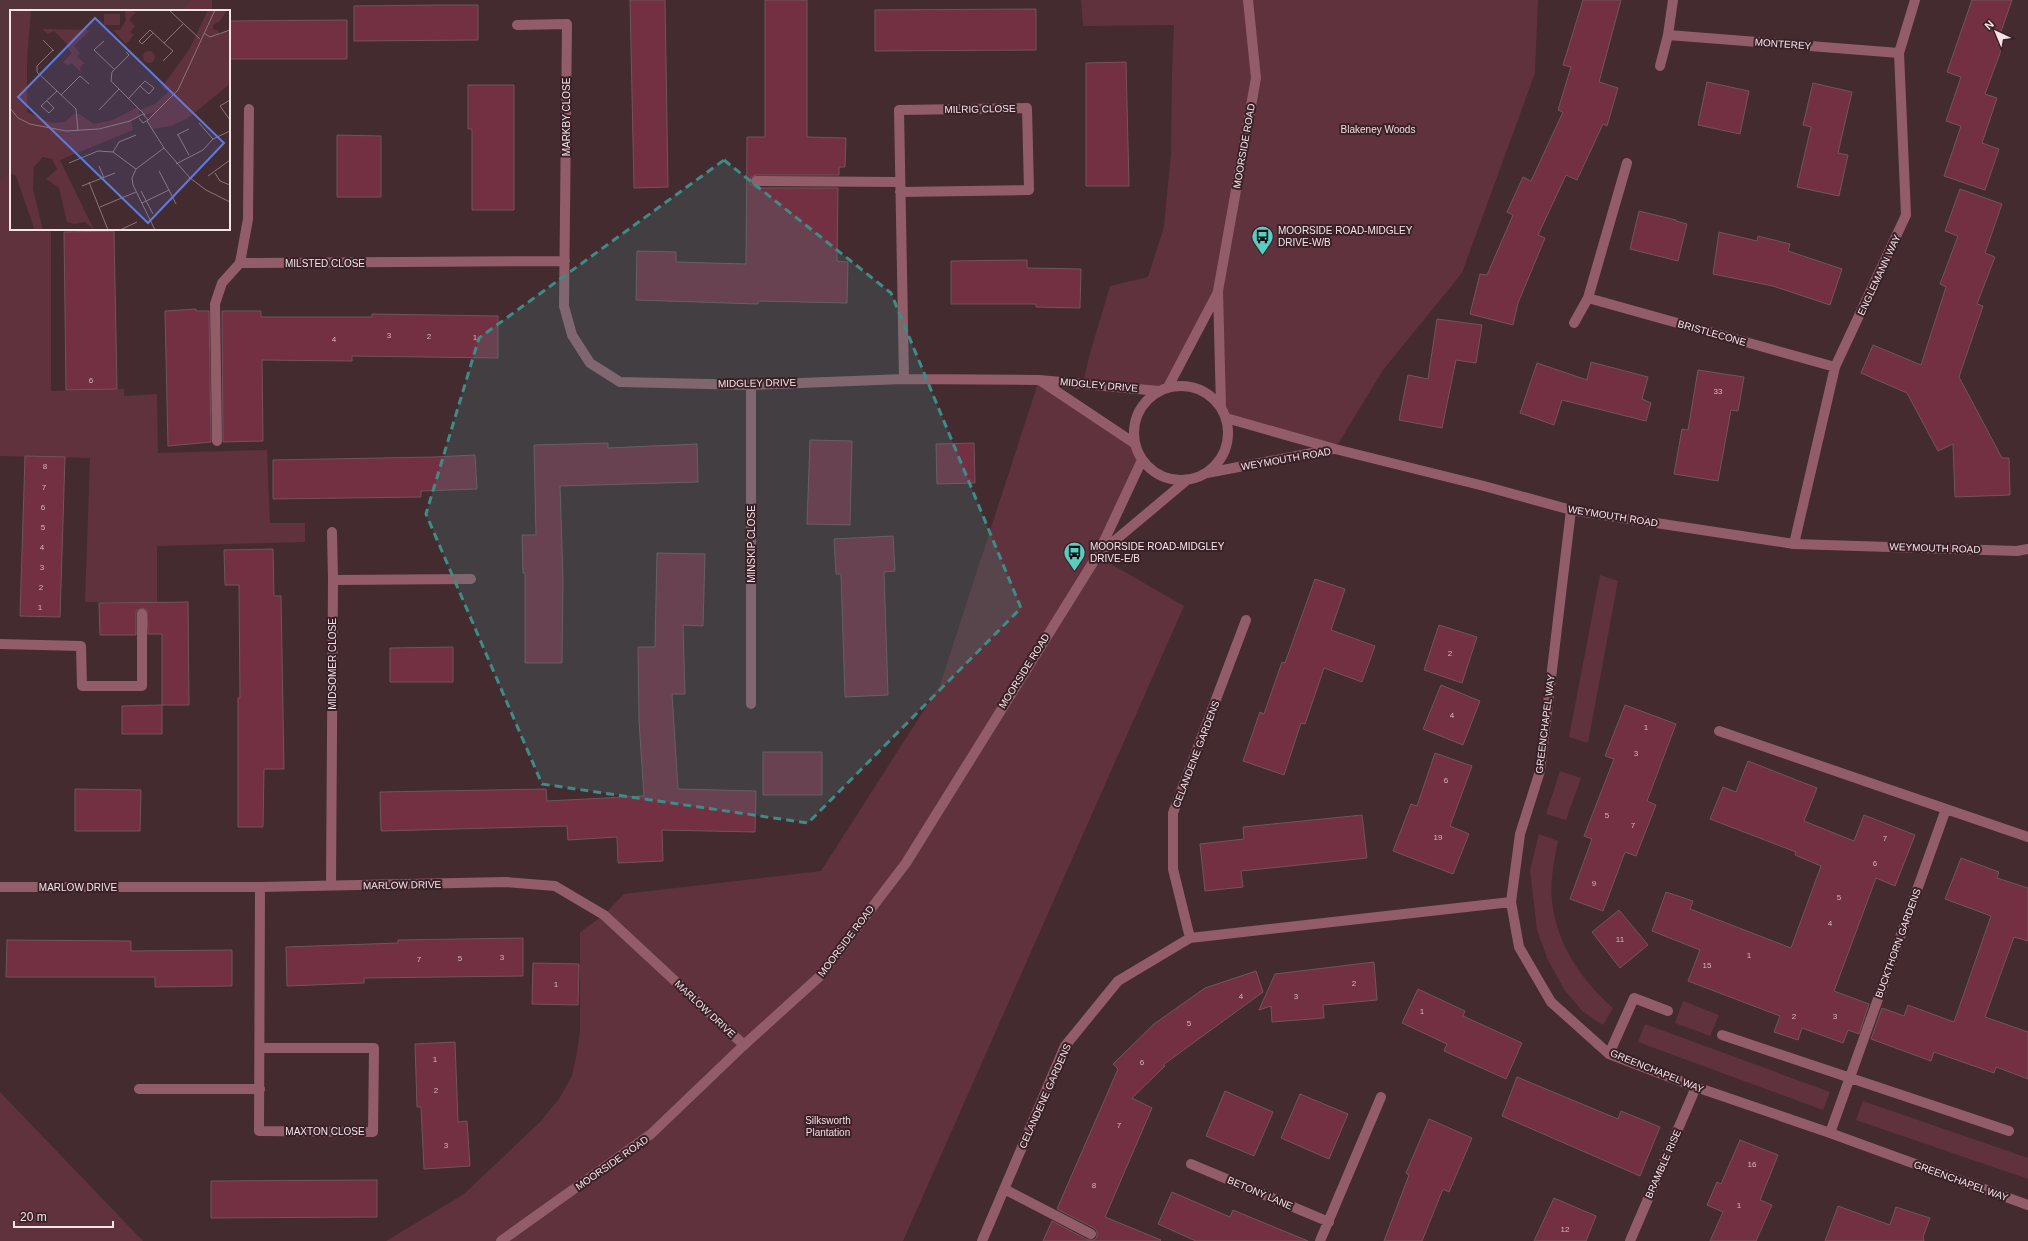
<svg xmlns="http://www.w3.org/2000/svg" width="2028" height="1241" font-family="Helvetica,sans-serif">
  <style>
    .built { fill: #54353c }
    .green { fill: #60323d }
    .building { fill: #733043; stroke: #71555b }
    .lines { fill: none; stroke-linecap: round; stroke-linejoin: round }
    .service { stroke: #925d69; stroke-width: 10 }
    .minor { stroke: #925d69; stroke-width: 10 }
    .tertiary { stroke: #925d69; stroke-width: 10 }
    .marked { fill: #3d8c86; fill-opacity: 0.2; stroke: #3d8c86; stroke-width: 3; stroke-dasharray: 8 5; stroke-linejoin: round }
    .labels { text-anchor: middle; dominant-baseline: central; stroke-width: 4; stroke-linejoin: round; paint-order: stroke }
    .number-label { font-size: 8px; fill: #d4b7be }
    .street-label { font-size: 10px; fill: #f5e4e7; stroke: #392127 }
    .park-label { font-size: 10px; fill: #f3dce0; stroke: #392127 }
    .poi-label { font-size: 10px; fill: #f5e4e7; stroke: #392127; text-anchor: start }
    .inset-road { fill: none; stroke: #8b7579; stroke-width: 1 }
    .view { fill: #5e7bdc; fill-opacity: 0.15; stroke: #5e7bdc; stroke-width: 2 }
    .inset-edge { fill: none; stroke: #f5e4e7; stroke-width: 2 }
  </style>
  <rect width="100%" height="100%" fill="#442b30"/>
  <!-- built -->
  <path class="built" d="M0 0H191L180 11H11V169L0 180Z"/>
  <!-- green -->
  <path class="green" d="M191 0H212V11H180Z
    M1081 0H1538L1535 73 1462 273 1383 370 1335 449 1226 418 1221 378 1218 292 1168 387 1159 391 1083 384 1089 357 1110 286 1148 277 1164 227 1171 153 1172 72 1174 25 1083 26Z
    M11 169V229H51V391L124 389V396L157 394 158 453 267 450 270 523H305V542L157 546V602H85L90 458 0 456V180Z
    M1039 380 1134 443 1142 460 1097 556 1184 606 903 1241H386L464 1194 540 1122 559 1099 572 1076 577 1052 580 1031V932L604 915 624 894 821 871 940 685Z
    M1600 575 1618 581 1588 743 1569 737Z
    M1560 771 1581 778 1566 820 1546 814Z
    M1539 834 1558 841C1554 861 1550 881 1552 901 1556 943 1582 981 1613 1008L1603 1025 1582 1011 1564 989 1547 958 1537 930 1530 870Z
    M1683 1001 1719 1015 1710 1036 1675 1023Z
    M1645 1024 1830 1092 1823 1110 1638 1042Z
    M0 1092 143 1241H0Z
    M1863 1101 2028 1158V1179L1856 1120Z"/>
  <!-- building -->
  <path class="building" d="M630 0H665L668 187 634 188Z
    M765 0H807V137L846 138 845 167H839V175H756L751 177 750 184 756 188H838L837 261 848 262 847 303 758 301V304L636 300 637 251 676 252V262L746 264 747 137H765Z
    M1583 0H1621L1599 82 1618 88 1607 126 1603 124 1577 180 1566 175 1538 235 1545 238 1518 303 1513 325 1470 314 1480 274 1487 275 1513 215 1507 212 1523 177 1531 181 1563 112 1558 110 1571 67 1563 65Z
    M1972 0H2012L1997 43 2003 45 1985 94 1997 98 1982 143 1999 149 1985 190 1944 176 1961 126 1946 121 1961 77 1947 72Z
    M437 5H478V40L354 41V6Z
    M1036 9V50L875 51V10Z
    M347 20V59H230V21Z
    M1126 62 1129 186H1086V63Z
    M1707 82 1749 91 1740 134 1698 125Z
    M1813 83 1852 92 1838 153 1848 155 1839 196 1797 187 1811 127 1803 125Z
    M468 85H514V210H472V129H468Z
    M337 135 381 136V197H337Z
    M1960 189 2002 204 1985 253 1995 257 1977 304 1983 306 1959 377 2002 458H2009L2010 495 1955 497 1953 444 1938 451 1907 393 1861 373 1873 345 1921 365 1946 287 1940 284 1958 236 1945 231Z
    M1639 211 1676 220V221L1687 224 1678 261 1630 249Z
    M114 231 117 389 66 390 64 232Z
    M1719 232 1757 241 1758 236 1790 244 1788 251 1842 269 1830 305 1773 286 1713 274Z
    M1027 260V268L1081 269 1080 308 1036 307V304H951V261Z
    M196 309V311H209L211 442 168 446 165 311Z
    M222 311H261V317H372V314L498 316V358L352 356V361L262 360 263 441 223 442Z
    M1437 319 1482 325 1476 363 1456 360 1442 428 1399 420 1408 375 1428 379Z
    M1591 362 1648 377 1642 399 1651 403 1646 421 1562 400 1554 425 1520 413 1537 363 1587 380Z
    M1698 370 1744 377 1738 411 1731 410 1718 481 1674 474 1682 429 1688 430Z
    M810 440 852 441 850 525 807 524Z
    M608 443V448L697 444 698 482 560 486 563 578 562 663H525V573H523L522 535H536L534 445Z
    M974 443 975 483 937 484 936 444Z
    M475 455 477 489 421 491V497L273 499V460L434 457Z
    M25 456 65 457 60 617 20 616Z
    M893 536 895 571 884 572 888 695 845 697 841 574H836L834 539Z
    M273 549 274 596H281L284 769H264L263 827H238V698H240L239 585H225L224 550Z
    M657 553 705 554 703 626 683 625 685 694H672L678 789 756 791 755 832 662 830 663 861 618 863 617 837 568 840 567 826 381 831 380 792 546 789 547 801 644 796 639 721 638 647H655Z
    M1315 579 1345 589 1331 630 1375 646 1362 682 1324 668 1305 724 1301 723 1284 775 1243 761 1260 712 1264 714 1282 662 1285 663Z
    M188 602 189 705H162V634H148L147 610 142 608 136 611V635H100L99 603Z
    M1439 625 1477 637 1462 683 1424 670Z
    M453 647V682H390V648Z
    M1441 685 1480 701 1463 745 1423 729Z
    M162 705V734H122V706Z
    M1625 705 1676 724 1647 801 1656 805 1636 856 1625 852 1603 911 1570 899 1592 839 1584 836 1614 759 1605 756Z
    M763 752H822V795H763Z
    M1435 753 1472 766 1450 826 1469 834 1453 874 1393 851 1411 804 1417 806Z
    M1748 761 1817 788 1804 821 1854 841 1864 815 1915 835 1895 886 1876 878 1834 991 1869 1004 1859 1034 1848 1030 1843 1043 1802 1028 1798 1040 1774 1032 1780 1016 1688 981 1700 950 1652 931 1666 892 1693 901 1690 909 1791 948 1821 866 1795 855 1796 852 1710 819 1723 787 1736 792Z
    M75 789 141 790 140 831H75Z
    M1362 815 1367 858 1241 871 1243 887 1205 891 1200 844 1244 839 1243 827Z
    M1961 858 1999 872 1997 878 2028 888V941L2014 937 1985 1017 2028 1032V1079L1996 1067 1994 1073 1934 1052 1931 1061 1871 1039 1882 1008 1904 1016 1908 1005 1954 1022 1991 916 1945 899Z
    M1619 910 1648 945 1620 968 1592 932Z
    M523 938V976L364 978V983L287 986 286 947 398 943V940Z
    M7 940 131 941V951L232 950V986L155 987V977H6Z
    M1374 962 1377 1000 1323 1005 1324 1018 1272 1022 1271 1006 1259 1010 1275 974Z
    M533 963 579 964 578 1005 532 1004Z
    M1256 971 1263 992 1163 1065 1165 1066 1132 1098 1152 1108 1105 1217 1161 1240 1160 1241H1043L1052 1221 1088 1240H1094L1097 1237V1231L1094 1228 1057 1209 1118 1069 1113 1064 1154 1024 1205 988Z
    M1418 989 1465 1011 1463 1016 1522 1043 1506 1079 1444 1051 1447 1044 1402 1023Z
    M455 1042 458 1122 467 1121 470 1166 424 1169 421 1107H417L415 1044Z
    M1517 1077 1618 1119 1621 1111 1660 1127 1640 1176 1502 1116Z
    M1225 1091 1273 1112 1254 1156 1206 1136Z
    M1300 1094 1348 1114 1329 1159 1281 1138Z
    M1429 1119 1472 1138 1449 1192 1443 1189 1422 1241H1384L1409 1175 1406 1173Z
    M1740 1140 1778 1155 1760 1200 1772 1205 1756 1241H1710L1723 1212 1707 1205 1717 1182 1721 1184Z
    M377 1180V1217L211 1218V1181Z
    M1172 1192 1230 1217 1233 1210 1308 1241H1196L1158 1224Z
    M1554 1198 1596 1216 1586 1241H1534Z
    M1838 1206 1890 1225 1896 1207 1930 1218 1923 1237 1924 1241H1825Z"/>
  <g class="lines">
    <!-- service -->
    <path class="service" d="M756 181 899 182
      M217 441 215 304 222 283 240 263
      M0 644 81 646 82 686H142V614
      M139 1089H260"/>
    <!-- minor -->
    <path class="minor" d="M517 25 567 24 564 306 572 335 590 363 620 382 751 385 904 379 1039 380 1159 391
      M1668 35 1899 53
      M1660 66 1668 35 1673 0
      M249 109 248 219 240 263 565 261
      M900 192 1029 190 1027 108 899 110 904 379
      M1588 298 1835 367
      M1574 323 1588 298 1627 163
      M1041 381 1134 443
      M751 385V704
      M1571 510 1540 771 1520 834 1511 902 1519 947 1551 1002 1609 1054 1696 1087 1830 1133 2028 1205
      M332 532 333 580
      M1794 544 1835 367 1906 215 1899 53 1915 0
      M1246 620 1173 813V869L1190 938 1511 902
      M1719 731 1946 809 1830 1133
      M1946 809 2028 837
      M331 886 333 580 471 579
      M0 887H260L506 882 555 886 604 915 744 1045
      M1722 1035 2009 1131
      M260 1048H374L373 1132 259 1131 260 887
      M1609 1054 1634 998 1668 1011
      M1191 1164 1329 1222
      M1004 1189 1091 1234
      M982 1241 1065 1046 1118 981 1190 938
      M1320 1241 1381 1097
      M1630 1241 1696 1087"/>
    <!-- tertiary -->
    <path class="tertiary" d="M1134 433a47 47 0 1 1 94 0a47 47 0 1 1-94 0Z
      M1168 387 1218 292
      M1221 407 1218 291 1256 78 1248 0
      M1226 418 1335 449 1484 486 1571 510 1794 544 2017 551 2028 549
      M1207 473 1333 449
      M1100 553 1187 480
      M501 1241 651 1134 744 1045 819 977 906 863 1097 556 1142 460"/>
  </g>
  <!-- marked area -->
  <path class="marked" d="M724 160 891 293 1021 608 808 823 542 784 426 514 479 338Z"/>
  <!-- icons -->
  <defs>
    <symbol id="bus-pin" viewBox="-11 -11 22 30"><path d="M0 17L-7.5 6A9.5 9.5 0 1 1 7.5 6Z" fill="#58cec1" stroke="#392127"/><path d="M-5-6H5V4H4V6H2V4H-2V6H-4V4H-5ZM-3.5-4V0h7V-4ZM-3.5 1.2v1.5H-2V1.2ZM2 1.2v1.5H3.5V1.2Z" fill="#111"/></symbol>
  </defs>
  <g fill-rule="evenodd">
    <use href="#bus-pin" x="1250" y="224" width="25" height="34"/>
    <use href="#bus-pin" x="1062" y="540" width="25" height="34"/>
  </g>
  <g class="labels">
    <!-- number labels -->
    <g class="number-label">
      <text x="389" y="335">3</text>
      <text x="429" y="336">2</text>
      <text x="475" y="337">1</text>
      <text x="334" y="339">4</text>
      <text x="91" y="380">6</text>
      <text x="1718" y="391">33</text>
      <text x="45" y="466">8</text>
      <text x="44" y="487">7</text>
      <text x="43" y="507">6</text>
      <text x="43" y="527">5</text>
      <text x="42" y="547">4</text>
      <text x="42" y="567">3</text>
      <text x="41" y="587">2</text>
      <text x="40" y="607">1</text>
      <text x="1450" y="653">2</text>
      <text x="1452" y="715">4</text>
      <text x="1646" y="727">1</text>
      <text x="1636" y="753">3</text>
      <text x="1446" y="780">6</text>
      <text x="1607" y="815">5</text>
      <text x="1633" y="825">7</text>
      <text x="1438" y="837">19</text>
      <text x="1885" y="838">7</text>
      <text x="1875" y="863">6</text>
      <text x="1594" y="883">9</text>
      <text x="1839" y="897">5</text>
      <text x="1830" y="923">4</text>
      <text x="1620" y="939">11</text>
      <text x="1749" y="955">1</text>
      <text x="502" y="957">3</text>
      <text x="460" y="958">5</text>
      <text x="419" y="959">7</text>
      <text x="1707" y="965">15</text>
      <text x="1354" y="983">2</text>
      <text x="556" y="984">1</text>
      <text x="1241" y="996">4</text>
      <text x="1296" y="996">3</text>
      <text x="1422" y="1011">1</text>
      <text x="1794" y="1016">2</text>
      <text x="1835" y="1016">3</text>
      <text x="1189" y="1023">5</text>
      <text x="435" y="1059">1</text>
      <text x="1142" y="1062">6</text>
      <text x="436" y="1090">2</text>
      <text x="1119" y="1125">7</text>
      <text x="446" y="1145">3</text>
      <text x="1752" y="1164">16</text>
      <text x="1094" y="1185">8</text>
      <text x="1739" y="1205">1</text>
      <text x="1565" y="1229">12</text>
    </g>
    <!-- street labels -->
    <g class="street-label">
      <text transform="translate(1783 44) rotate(4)">MONTEREY</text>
      <text transform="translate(980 109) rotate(-1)">MILRIG CLOSE</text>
      <text transform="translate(566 117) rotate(-90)">MARKBY CLOSE</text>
      <text transform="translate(1244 146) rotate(-80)">MOORSIDE ROAD</text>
      <text x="325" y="263">MILSTED CLOSE</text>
      <text transform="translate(1879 275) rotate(-65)">ENGLEMANN WAY</text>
      <text transform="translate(1712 333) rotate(16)">BRISTLECONE</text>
      <text transform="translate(757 383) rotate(-1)">MIDGLEY DRIVE</text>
      <text transform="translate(1099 385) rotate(5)">MIDGLEY DRIVE</text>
      <text transform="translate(1286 459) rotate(-10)">WEYMOUTH ROAD</text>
      <text transform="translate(1613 516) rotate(9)">WEYMOUTH ROAD</text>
      <text transform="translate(751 544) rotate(-90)">MINSKIP CLOSE</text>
      <text transform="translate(1935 548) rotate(2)">WEYMOUTH ROAD</text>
      <text transform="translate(332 664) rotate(-90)">MIDSOMER CLOSE</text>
      <text transform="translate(1024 671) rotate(-58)">MOORSIDE ROAD</text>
      <text transform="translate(1545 724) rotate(-83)">GREENCHAPEL WAY</text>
      <text transform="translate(1196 754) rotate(-69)">CELANDENE GARDENS</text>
      <text transform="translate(402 885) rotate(-1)">MARLOW DRIVE</text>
      <text x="78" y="887">MARLOW DRIVE</text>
      <text transform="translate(846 941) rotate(-53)">MOORSIDE ROAD</text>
      <text transform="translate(1898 943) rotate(-70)">BUCKTHORN GARDENS</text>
      <text transform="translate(705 1009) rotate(43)">MARLOW DRIVE</text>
      <text transform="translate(1657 1071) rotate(22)">GREENCHAPEL WAY</text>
      <text transform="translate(1045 1096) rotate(-66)">CELANDENE GARDENS</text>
      <text x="325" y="1131">MAXTON CLOSE</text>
      <text transform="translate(612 1163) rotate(-35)">MOORSIDE ROAD</text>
      <text transform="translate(1663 1164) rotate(-66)">BRAMBLE RISE</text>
      <text transform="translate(1961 1181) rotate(20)">GREENCHAPEL WAY</text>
      <text transform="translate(1260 1193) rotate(23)">BETONY LANE</text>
    </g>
    <!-- park labels -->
    <g class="park-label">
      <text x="1378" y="129">Blakeney Woods</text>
      <text x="828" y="1120">Silksworth<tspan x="828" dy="12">Plantation</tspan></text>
    </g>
    <!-- poi labels -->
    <g class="poi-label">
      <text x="1278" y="230">MOORSIDE ROAD-MIDGLEY<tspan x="1278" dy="12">DRIVE-W/B</tspan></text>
      <text x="1090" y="546">MOORSIDE ROAD-MIDGLEY<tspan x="1090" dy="12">DRIVE-E/B</tspan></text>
    </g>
  </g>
  <!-- overview -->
  <g transform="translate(10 10)">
    <rect width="220" height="220" fill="#442b30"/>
    <path d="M0 0H21L17 50V102L41 113 55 112 64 104H69L84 114 103 110 128 97 130 106 121 111 123 120 50 150 84 220 75 212 64 214 57 212 49 178 36 169 47 159 42 149 33 147 24 157 23 179 33 220H22L24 218 6 166 0 163ZM115 0 126 2 119 10 125 16 120 22 124 25 116 34 103 20H110L116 10ZM198 0H217L210 11 203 15V20H208L209 24 220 19V74L178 108 161 116 142 119 137 111 144 102 135 105 130 100 145 94 158 82 152 77 179 40ZM94 4H110V15H94ZM32 19 80 20 64 36 70 43 67 47 74 53 70 58 71 62 61 53 58 56 53 52 62 43 56 36 57 34 44 21 38 24ZM133 47a6 6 0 1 1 12 0a6 6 0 1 1-12 0Z" fill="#60323d"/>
    <path class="inset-road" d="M159 0 190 29M143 23 132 34 129 31 140 20 154 33 173 14M194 23 200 27 220 20M33 30 44 41M94 31 84 40 105 60M43 40 27 56V62L66 99 68 121M116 42 119 45 102 62 101 71 135 105M153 51 163 41 154 33M51 85 70 66 79 74M119 88 130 76 135 71 144 78 139 84 130 76M220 90 210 96 220 110M37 91 44 98 39 103 31 96 47 81M0 98 8 108 20 114 56 121 89 119 120 111 133 104 138 110 133 113 129 108M89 100 109 79M138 110 168 80 205 0M137 111 154 138 180 168 196 180 220 192M189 113 203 129M167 125 179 119M168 125 179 145M59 153 88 141 103 142M166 154 193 140 203 129 220 121M89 156 94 168M126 159 103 142 109 132 126 125M205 163 210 171 220 175M198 166 220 150M79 172 98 220M72 176 105 163M159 180 166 194M131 181 143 204M132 193 159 180 149 161M90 197 126 182M110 220 127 212M145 220 123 175 122 168 126 159 154 138"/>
    <path class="view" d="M85 8 214 133 138 213 8 87Z"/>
    <rect width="220" height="220" class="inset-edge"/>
  </g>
  <!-- north arrow -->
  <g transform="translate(1996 32) rotate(316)" stroke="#392127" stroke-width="3" paint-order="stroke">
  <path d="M0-3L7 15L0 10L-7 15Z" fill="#f5e4e7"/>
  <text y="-6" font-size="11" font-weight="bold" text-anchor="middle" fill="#f5e4e7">N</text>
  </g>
  <!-- scale -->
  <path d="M14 1221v6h99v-6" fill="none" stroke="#f5e4e7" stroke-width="2"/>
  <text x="20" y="1221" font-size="12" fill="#f5e4e7" stroke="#392127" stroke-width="3" paint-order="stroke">20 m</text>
</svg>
